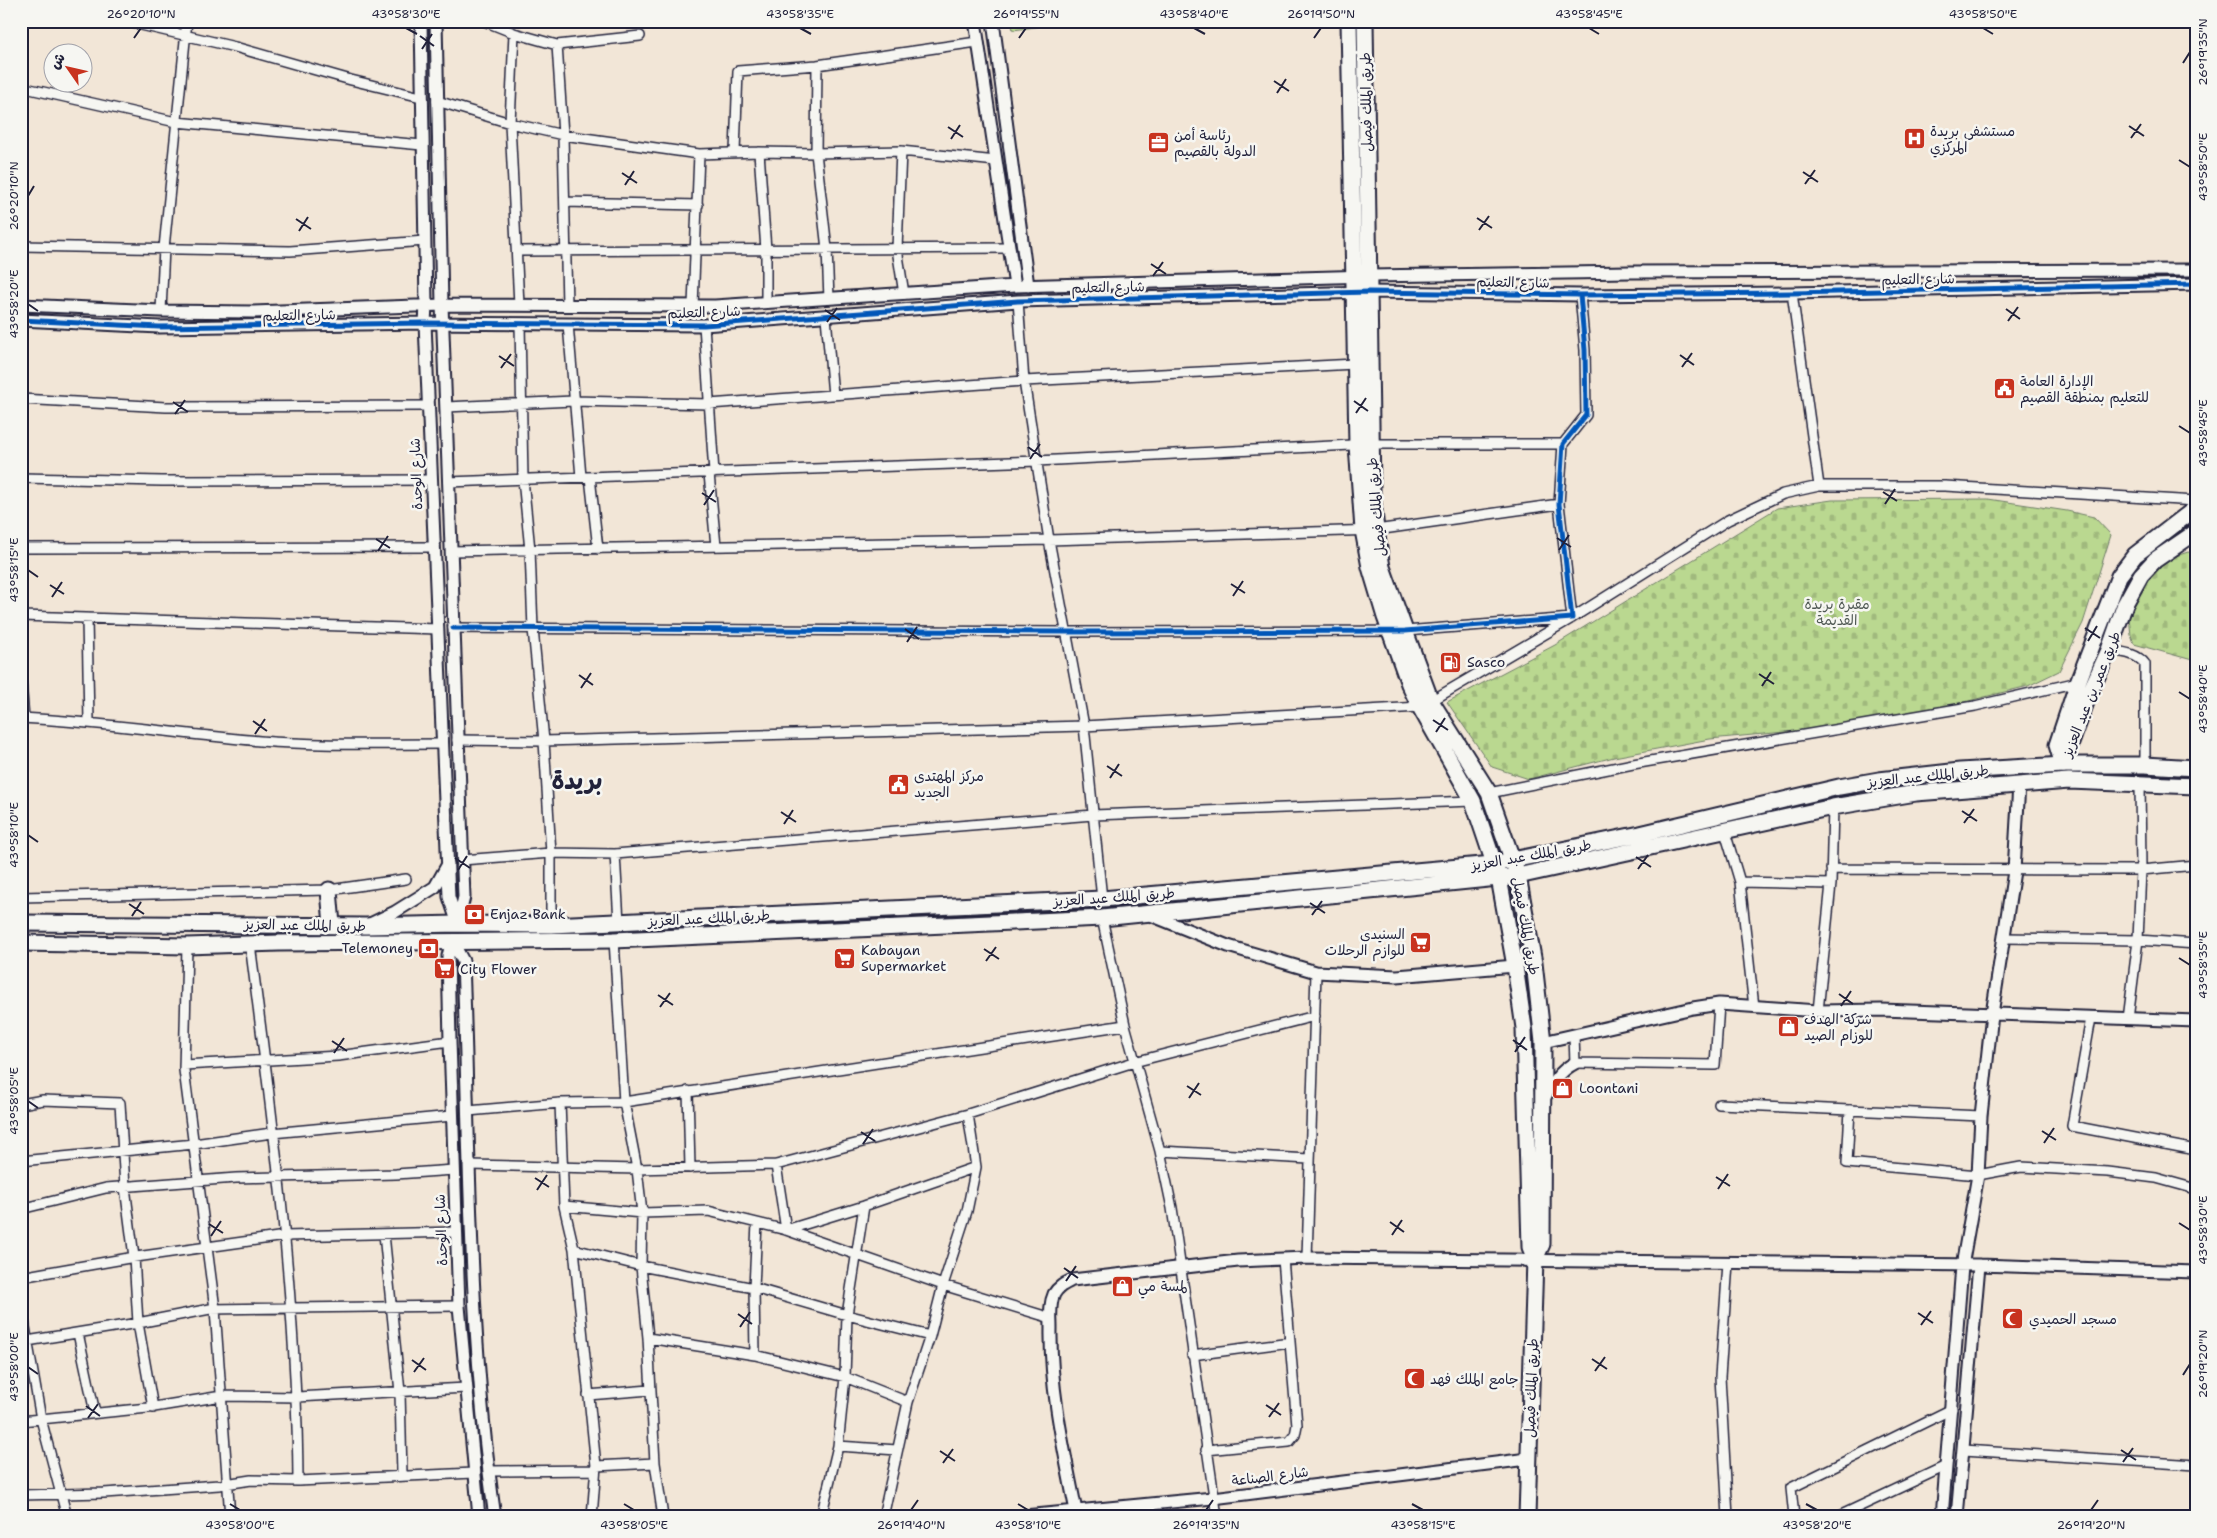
<svg xmlns="http://www.w3.org/2000/svg" width="2217" height="1538" font-family="'Shantell Sans','Playpen Sans Arabic',sans-serif">
  <style>
    .grass { fill: url(#grass-tufts); stroke: #6e7d66 }
    .cemetery { fill: url(#cemetery-stones); stroke: #6e7d66 }
    .lines { fill: none; stroke-linecap: round; stroke-linejoin: round }
    .minor-casing { stroke: #22223b; stroke-width: 12 }
    .tertiary-casing { stroke: #22223b; stroke-width: 15 }
    .primary-casing { stroke: #22223b; stroke-width: 19 }
    .trunk-casing { stroke: #22223b; stroke-width: 19 }
    .minor { stroke: #f6f6f2; stroke-width: 9 }
    .tertiary { stroke: #f6f6f2; stroke-width: 11 }
    .primary { stroke: #f6f6f2; stroke-width: 15 }
    .trunk { stroke: #f6f6f2; stroke-width: 15 }
    .cycleway-casing { stroke: #f6f6f2; stroke-width: 8 }
    .cycleway { stroke: #0057b8; stroke-width: 5 }
    .ticks { fill: none; stroke: #22223b; stroke-width: 2 }
    .labels { text-anchor: middle; dominant-baseline: central; stroke-width: 5; stroke-linejoin: round; paint-order: stroke }
    .street-label { font-size: 14px; fill: #22223b; stroke: #f6f6f2 }
    .poi-label { font-size: 14px; fill: #22223b; stroke: #f6f6f2; text-anchor: start }
    .park-label { font-size: 14px; fill: #505954; stroke: #f6f6f2 }
    .town-label { font-size: 24px; font-weight: bold; fill: #22223b; stroke: #f6f6f2 }
    .neatline { fill: none; stroke: #22223b; stroke-width: 2 }
    .ticks-label { font-size: 12px; text-anchor: middle; fill: #22223b }
  </style>
  <defs>
    <pattern id="grass-tufts" width="24" height="20" patternUnits="userSpaceOnUse" patternTransform="scale(1.25)"><rect width="24" height="20" fill="#bad890"/><path d="M3 7l-1-3M5 7V3M7 7l1-3M15 17l-1-3M17 17v-4M19 17l1-3" fill="none" stroke="#a0b97d"/></pattern>
    <pattern id="cemetery-stones" width="16" height="16" patternUnits="userSpaceOnUse" patternTransform="scale(1.25)"><rect width="16" height="16" fill="#bad890"/><path d="M2 7V4a2 2 0 0 1 4 0v3zM10 15v-3a2 2 0 0 1 4 0v3z" fill="#a0b97d"/></pattern>
  </defs>
  <rect width="100%" height="100%" fill="#f2e6d7"/>
  <filter id="ink" filterUnits="userSpaceOnUse"><feTurbulence type="fractalNoise" baseFrequency=".02" numOctaves="2"/><feDisplacementMap in="SourceGraphic" scale="10" xChannelSelector="R" yChannelSelector="G"/><feConvolveMatrix kernelMatrix="1 2 1 2 8 2 1 2 1" color-interpolation-filters="sRGB"/></filter>
  <g filter="url(#ink)">
    <!-- grass -->
    <path class="grass" d="M1011 21H1081L1013 30Z"/>
    <!-- cemetery -->
    <path class="cemetery" d="M1988 499 2067 511 2094 517 2111 535 2083 623 2059 671 2028 686 1925 712 1796 731 1710 739 1614 757 1529 779 1492 767 1447 702 1555 645 1777 508 1832 500Z
      M2188 552 2196 554V661L2134 644 2131 635 2128 609 2143 581 2167 559Z"/>
    <g class="lines">
      <defs>
        <path id="minor" d="M124 21 235 47 351 80 421 97
          M484 21 514 33 557 45 640 36
          M514 33 510 123 519 305
          M557 45 563 135 567 305
          M817 65 816 153 827 249 829 299
          M21 87 176 122 422 145
          M437 101 510 123 563 135 699 154 759 152 816 153 901 151 996 161
          M901 151 897 249 904 294
          M735 152 738 71 817 65 977 42
          M759 152 766 250V303
          M565 202 698 205
          M21 246 290 251 425 241
          M518 251 1010 248
          M1792 293 1819 486
          M1018 301 1024 381 1049 540 1084 726 1102 899
          M693 306 699 154
          M161 311 164 248 187 21
          M826 317 833 395
          M520 324 523 479 530 550 533 629 544 741 551 853V925
          M568 324 581 477
          M704 325 714 473
          M21 399 166 407 428 406
          M446 407 573 401 709 404 1024 381 1355 364
          M709 474 716 546
          M590 477 598 549
          M21 478 162 481 431 480
          M448 482 1037 461 1371 444H1563
          M21 548 434 547
          M451 551 1049 540 1376 530 1559 504
          M21 616 438 629
          M87 619 89 722
          M453 628 1067 632 1405 631 1572 618 1559 504 1563 444 1586 415 1585 350 1580 295
          M2109 650C2122 652 2137 653 2145 664V765
          M21 681 24 718
          M1431 701 1572 618 1728 520 1783 494 1819 486H1945L2196 501
          M21 718C101 722 180 734 260 741 321 746 382 744 443 744
          M457 740 544 741 1084 726 1420 707
          M1489 793 1633 764 1975 706 2078 682
          M1725 832 1740 882 1754 1007
          M615 854 619 922
          M462 860 551 853 615 854 1093 815 1473 801
          M1831 869 2141 870 2196 865
          M1740 882 1831 884
          M21 897 329 890 406 879
          M1102 918 1125 1025 1160 1151 1172 1208 1217 1517
          M2004 938 2138 940 2196 944
          M614 940 624 1102 637 1169 642 1213 641 1266 648 1338 655 1463 663 1517
          M250 944C273 1122 297 1301 298 1481
          M187 946 184 1070 215 1309 230 1517
          M1818 1011 1831 884 1833 807
          M2091 1018 2072 1126 2196 1150
          M2128 1019 2138 940 2141 870 2140 783
          M1574 1036 1575 1063 1715 1065 1719 1004
          M184 1065 338 1056 450 1041
          M688 1091 690 1168
          M560 1103 564 1206 574 1249 596 1466 592 1517
          M21 1104 43 1100 120 1103 125 1187 134 1257 138 1323 153 1408
          M1719 1104 1981 1116
          M1850 1110 1847 1163 1978 1175 2021 1167 2108 1172 2156 1178 2196 1189
          M468 1111 560 1103 624 1102 1125 1025
          M1160 1151 1309 1159
          M21 1161 194 1144 272 1133 452 1116
          M469 1165 637 1169 776 1165 968 1114 1134 1062 1315 1016
          M776 1165 786 1230
          M564 1206 642 1213 708 1211 786 1230 943 1285 1051 1318
          M21 1209 106 1188 236 1178 396 1174 454 1170
          M786 1230 864 1206 976 1167
          M384 1234 400 1392 402 1475
          M574 1249 641 1266 754 1288 847 1315 930 1336
          M1307 1258 1316 972
          M21 1277 129 1258 285 1236 456 1232
          M21 1304 41 1419 67 1517
          M78 1333 95 1413
          M648 1338 755 1355 845 1377 908 1402
          M21 1342 138 1323 210 1309 459 1306
          M755 1355 754 1288 757 1223
          M1192 1355 1290 1342
          M588 1395 650 1390
          M21 1421 148 1408 222 1396 297 1397 466 1388
          M838 1446 897 1450
          M1206 1450 1289 1442 1295 1435 1297 1425 1283 1259
          M1964 1450 2196 1465
          M596 1466 655 1463
          M489 1471 595 1470
          M21 1495 104 1493 219 1485 251 1480 298 1481 474 1473
          M821 1517 838 1446 845 1377 847 1315 864 1206
          M883 1517 908 1402 930 1336 943 1285 967 1211 976 1167 968 1114
          M1728 1517 1720 1377 1728 1263
          M1794 1517 1791 1488 1952 1409
          M1837 1517 1946 1466"/>
        <path id="tertiary" d="M421 21 426 305 425 323 449 897 458 924
          M436 21 442 305 464 897 458 922
          M975 21 1015 286
          M993 21 1028 286
          M21 305 161 311 253 312 442 305 715 306 1015 286 1369 276 1630 272 2196 270
          M21 320 159 327 425 323 704 325 1018 301 1369 292 1580 295 1792 293 2196 284
          M1148 914 1228 946 1316 972 1397 976 1515 966
          M368 925 395 912 435 887 448 864
          M452 941 463 961C470 1146 468 1333 495 1517
          M452 941 448 956 450 1041 459 1306 479 1517
          M1543 1042 1693 1008 1719 1004 1818 1011 1881 1010 2196 1021
          M1544 1099C1552 1084 1559 1071 1575 1063
          M1076 1511C1064 1450 1050 1390 1051 1328 1051 1317 1049 1305 1054 1294 1058 1287 1064 1284 1072 1280L1238 1261 1307 1258 1979 1265 2196 1272
          M1014 1517 1213 1498 1528 1459
          M1942 1517 1962 1266 1978 1175 1981 1116 1992 1014 2014 871 2019 784
          M1957 1517 1979 1265"/>
        <path id="primary" d="M1349 21 1357 445 1363 530 1370 567 1385 617 1409 684 1420 707 1473 801 1499 878 1515 966 1524 1028 1530 1247 1535 1259
          M1365 21 1372 492 1376 530 1382 567 1405 631 1431 701 1489 793 1518 876 1534 963 1543 1042 1542 1244 1535 1259 1527 1517
          M2063 765 2057 745 2078 682 2119 576 2135 555 2196 508
          M2063 765 2089 694 2109 650 2125 604 2141 575 2155 560 2196 532
          M329 890 332 925"/>
        <path id="trunk" d="M21 923 365 926 458 924 551 925 1102 899 1493 864 1640 834 1839 787 1879 780 1960 771 2063 765H2145L2196 768
          M21 943 187 946 279 943 614 940 1102 918 1518 876 1833 807 1916 793 2069 781 2196 786"/>
      </defs>
      <!-- minor casing -->
      <use href="#minor" class="minor-casing"/>
      <!-- tertiary casing -->
      <use href="#tertiary" class="tertiary-casing"/>
      <!-- primary casing -->
      <use href="#primary" class="primary-casing"/>
      <!-- trunk casing -->
      <use href="#trunk" class="trunk-casing"/>
      <!-- minor -->
      <use href="#minor" class="minor"/>
      <!-- tertiary -->
      <use href="#tertiary" class="tertiary"/>
      <!-- primary -->
      <use href="#primary" class="primary"/>
      <!-- trunk -->
      <use href="#trunk" class="trunk"/>
      <defs>
        <path id="cycleway" d="M21 320 159 327 425 323 704 325 1018 301 1369 292 1580 295 1792 293 2196 284
          M453 628 1067 632 1405 631 1572 618 1559 504 1563 444 1586 415 1585 350 1580 295"/>
      </defs>
      <!-- cycleway casing -->
      <use href="#cycleway" class="cycleway-casing"/>
      <!-- cycleway -->
      <use href="#cycleway" class="cycleway"/>
    </g>
  </g>
  <!-- ticks -->
  <path class="ticks" d="M406 28 417 34M800 28 811 34M1194 28 1205 34M1589 28 1599 34M1983 28 1993 34M420 36 434 46M134 38 141 28M1019 38 1026 28M1314 38 1321 28M422 49 432 34M2183 63 2190 52M1274 81 1289 91M1277 93 1286 79M2129 126 2144 136M948 127 963 137M2131 138 2141 124M951 139 960 125M2179 160 2190 167M1803 172 1818 182M622 173 637 183M1805 184 1815 170M625 185 634 171M28 196 34 186M1477 218 1492 228M296 219 311 229M1479 230 1489 216M299 231 308 217M1151 264 1166 274M1153 276 1163 262M28 304 38 311M2006 309 2020 319M825 310 840 320M2008 321 2018 307M827 322 837 308M1680 355 1694 365M499 356 514 366M1682 367 1692 353M501 368 511 354M1354 401 1368 411M173 402 188 412M1356 413 1366 398M175 414 185 400M2179 426 2190 433M1028 447 1042 457M1030 459 1040 444M1883 492 1897 501M702 493 716 502M1885 504 1895 489M704 505 714 490M1557 538 1571 547M376 539 390 548M1559 550 1569 535M378 551 388 536M28 570 38 577M1231 584 1245 593M50 585 64 594M1233 596 1243 581M52 597 62 582M2085 628 2100 638M905 629 919 639M2088 641 2097 626M907 642 917 627M1759 674 1774 684M579 675 593 685M1762 686 1771 672M581 688 591 673M2179 692 2190 699M1433 720 1448 730M253 721 267 731M1436 732 1445 718M255 734 265 719M1107 766 1122 776M1110 778 1119 764M1962 811 1977 821M781 812 796 822M1964 823 1974 809M784 824 793 810M28 835 38 842M1636 857 1651 867M455 858 470 868M1638 869 1648 855M458 870 467 856M1310 903 1325 913M129 904 144 914M1312 915 1322 901M132 916 141 902M984 949 999 959M2179 958 2190 965M986 961 996 947M1839 994 1853 1004M658 995 673 1005M1841 1006 1851 991M660 1007 670 993M1513 1040 1527 1050M332 1041 347 1051M1515 1052 1525 1037M334 1053 344 1038M1187 1086 1201 1095M1189 1098 1199 1083M28 1101 38 1108M2042 1131 2056 1140M861 1132 875 1141M2044 1143 2054 1128M863 1144 873 1129M1716 1177 1730 1186M535 1178 549 1187M1718 1189 1728 1174M537 1190 547 1175M1390 1222 1404 1232M2179 1223 2190 1230M209 1224 223 1233M1392 1235 1402 1220M211 1236 221 1221M1064 1268 1078 1278M1066 1281 1076 1266M1918 1313 1933 1323M738 1314 752 1324M1921 1325 1931 1311M740 1327 750 1312M1592 1359 1607 1369M412 1360 426 1370M28 1367 38 1374M1595 1371 1605 1357M414 1372 424 1358M2183 1375 2190 1364M1266 1405 1281 1415M86 1406 100 1416M1269 1417 1279 1403M88 1418 98 1404M2121 1450 2136 1460M940 1451 955 1461M2123 1462 2133 1448M943 1463 953 1449M230 1504 240 1510M624 1504 634 1510M1018 1504 1028 1510M1412 1504 1423 1510M1806 1504 1817 1510M911 1510 918 1500M1206 1510 1213 1500M2091 1510 2098 1500"/>
  <!-- icons -->
  <defs>
    <symbol id="hospital-square" viewBox="-11 -11 22 22"><rect x="-9" y="-9" width="18" height="18" rx="4" fill="#c8321e" stroke="#f6f6f2"/><path d="M-5-5h3v3.5h4V-5h3V5h-3V1.5h-4V5h-3Z" fill="#fff"/></symbol>
    <symbol id="office-square" viewBox="-11 -11 22 22"><rect x="-9" y="-9" width="18" height="18" rx="4" fill="#c8321e" stroke="#f6f6f2"/><path d="M-6-3h4V-5.5h4V-3h4V5H-6ZM-1-4.5V-3h2v-1.5ZM-6 0V1H6V0Z" fill="#fff"/></symbol>
    <symbol id="civic-square" viewBox="-11 -11 22 22"><rect x="-9" y="-9" width="18" height="18" rx="4" fill="#c8321e" stroke="#f6f6f2"/><path d="M-.6-6.5H3V-4.5H.6V-3L4-1V1h2V6H-6V1h2V-1L-.6-3ZM-1.2 2.5V6h2.4V2.5Z" fill="#fff"/></symbol>
    <symbol id="fuel-square" viewBox="-11 -11 22 22"><rect x="-9" y="-9" width="18" height="18" rx="4" fill="#c8321e" stroke="#f6f6f2"/><path d="M-5.5-6h7V0h2V4h1.3V-2.5L3-4.5l.8-.8L6-3V5H2.5V1h-1V6h-7ZM-4.2-4.7v3.2H.2V-4.7Z" fill="#fff"/></symbol>
    <symbol id="bank-square" viewBox="-11 -11 22 22"><rect x="-9" y="-9" width="18" height="18" rx="4" fill="#c8321e" stroke="#f6f6f2"/><path d="M-6-4H6V4H-6ZM0-2.3a2.3 2.3 0 1 0 0 4.6a2.3 2.3 0 1 0 0-4.6Z" fill="#fff"/></symbol>
    <symbol id="supermarket-square" viewBox="-11 -11 22 22"><rect x="-9" y="-9" width="18" height="18" rx="4" fill="#c8321e" stroke="#f6f6f2"/><path d="M-6-5.5h2.5l.6 2H6L4.5 2H-2.5L-4.4-4H-6ZM-1.5 3.2a1.3 1.3 0 1 0 .1 0ZM3 3.2a1.3 1.3 0 1 0 .1 0Z" fill="#fff"/></symbol>
    <symbol id="shop-square" viewBox="-11 -11 22 22"><rect x="-9" y="-9" width="18" height="18" rx="4" fill="#c8321e" stroke="#f6f6f2"/><path d="M-5-2.5h2.3a2.7 3.5 0 0 1 5.4 0H5L5.5 6h-11ZM-1.5-2.5h3a1.5 2.3 0 0 0-3 0Z" fill="#fff"/></symbol>
    <symbol id="mosque-square" viewBox="-11 -11 22 22"><rect x="-9" y="-9" width="18" height="18" rx="4" fill="#c8321e" stroke="#f6f6f2"/><path d="M3.5-4.9A6 6 0 1 0 3.5 4.9A5 5 0 1 1 3.5-4.9Z" fill="#fff"/></symbol>
  </defs>
  <g fill-rule="evenodd">
    <use href="#hospital-square" x="1902" y="126" width="25" height="25"/>
    <use href="#office-square" x="1146" y="130" width="25" height="25"/>
    <use href="#civic-square" x="1992" y="376" width="25" height="25"/>
    <use href="#fuel-square" x="1438" y="650" width="25" height="25"/>
    <use href="#civic-square" x="886" y="772" width="25" height="25"/>
    <use href="#bank-square" x="462" y="902" width="25" height="25"/>
    <use href="#supermarket-square" x="1408" y="930" width="25" height="25"/>
    <use href="#bank-square" x="416" y="936" width="25" height="25"/>
    <use href="#supermarket-square" x="832" y="946" width="25" height="25"/>
    <use href="#supermarket-square" x="432" y="956" width="25" height="25"/>
    <use href="#shop-square" x="1776" y="1014" width="25" height="25"/>
    <use href="#shop-square" x="1550" y="1076" width="25" height="25"/>
    <use href="#shop-square" x="1110" y="1274" width="25" height="25"/>
    <use href="#mosque-square" x="2000" y="1306" width="25" height="25"/>
    <use href="#mosque-square" x="1402" y="1366" width="25" height="25"/>
  </g>
  <g class="labels">
    <!-- street labels -->
    <g class="street-label">
      <text transform="translate(1366 102) rotate(-91)">طريق الملك فيصل</text>
      <text transform="translate(1918 279) rotate(-1)">شارع التعليم</text>
      <text transform="translate(1513 282) rotate(1)">شارع التعليم</text>
      <text transform="translate(1108 287) rotate(-1)">شارع التعليم</text>
      <text transform="translate(704 312) rotate(-2)">شارع التعليم</text>
      <text transform="translate(299 315) rotate(-1)">شارع التعليم</text>
      <text transform="translate(416 474) rotate(-92)">شارع الوحدة</text>
      <text transform="translate(1376 507) rotate(-95)">طريق الملك فيصل</text>
      <text transform="translate(2091 694) rotate(-68)">طريق عمر بن عبد العزيز</text>
      <text transform="translate(1928 776) rotate(-6)">طريق الملك عبد العزيز</text>
      <text transform="translate(1531 855) rotate(-10)">طريق الملك عبد العزيز</text>
      <text transform="translate(1114 897) rotate(-4)">طريق الملك عبد العزيز</text>
      <text transform="translate(709 918) rotate(-3)">طريق الملك عبد العزيز</text>
      <text transform="translate(305 925) rotate(1)">طريق الملك عبد العزيز</text>
      <text transform="translate(1526 926) rotate(80)">طريق الملك فيصل</text>
      <text transform="translate(441 1230) rotate(-92)">شارع الوحدة</text>
      <text transform="translate(1531 1388) rotate(-88)">طريق الملك فيصل</text>
      <text transform="translate(1270 1476) rotate(-7)">شارع الصناعة</text>
    </g>
    <!-- poi labels -->
    <g class="poi-label">
      <text x="1930" y="131">مستشفى بريدة<tspan x="1930" dy="16">المركزي</tspan></text>
      <text x="1174" y="135">رئاسة أمن<tspan x="1174" dy="16">الدولة بالقصيم</tspan></text>
      <text x="2020" y="381">الإدارة العامة<tspan x="2020" dy="16">للتعليم بمنطقة القصيم</tspan></text>
      <text x="1467" y="662">Sasco</text>
      <text x="914" y="776">مركز المهتدى<tspan x="914" dy="16">الجديد</tspan></text>
      <text x="490" y="914">Enjaz Bank</text>
      <text x="1405" y="934" text-anchor="end">السنيدي<tspan x="1405" dy="16">للوازم الرحلات</tspan></text>
      <text x="413" y="948" text-anchor="end">Telemoney</text>
      <text x="861" y="950">Kabayan<tspan x="861" dy="16">Supermarket</tspan></text>
      <text x="460" y="969">City Flower</text>
      <text x="1804" y="1019">شركة الهدف<tspan x="1804" dy="16">للوزام الصيد</tspan></text>
      <text x="1579" y="1088">Loontani</text>
      <text x="1138" y="1286">لمسة مي</text>
      <text x="2029" y="1319">مسجد الحميدي</text>
      <text x="1430" y="1379">جامع الملك فهد</text>
    </g>
    <!-- park labels -->
    <g class="park-label">
      <text x="1837" y="604">مقبرة بريدة<tspan x="1837" dy="16">القديمة</tspan></text>
    </g>
    <!-- town labels -->
    <g class="town-label">
      <text x="577" y="781">بريدة</text>
    </g>
  </g>
  <!-- margin -->
  <rect width="2217" height="1538" fill="none" stroke="#f6f6f2" stroke-width="55"/>
  <!-- north arrow -->
  <g transform="translate(68 68) rotate(304)"><circle r="24" fill="#f6f6f2" stroke="#a1a1a9"/>
  <path d="M0-4L9 19L0 12L-9 19Z" fill="#c8321e"/>
  <text y="-8" font-size="14" font-weight="bold" text-anchor="middle" fill="#22223b">ش</text>
  </g>
  <rect x="28" y="28" width="2162" height="1482" class="neatline"/>
  <g class="ticks-label">
    <text x="141" y="18">26°20'10"N</text>
    <text x="406" y="18">43°58'30"E</text>
    <text x="800" y="18">43°58'35"E</text>
    <text x="1026" y="18">26°19'55"N</text>
    <text x="1194" y="18">43°58'40"E</text>
    <text x="1321" y="18">26°19'50"N</text>
    <text x="1589" y="18">43°58'45"E</text>
    <text x="1983" y="18">43°58'50"E</text>
    <text transform="translate(2203 52) rotate(-90)" y="4">26°19'35"N</text>
    <text transform="translate(2203 167) rotate(-90)" y="4">43°58'50"E</text>
    <text transform="translate(14 196) rotate(-90)" y="4">26°20'10"N</text>
    <text transform="translate(14 304) rotate(-90)" y="4">43°58'20"E</text>
    <text transform="translate(2203 433) rotate(-90)" y="4">43°58'45"E</text>
    <text transform="translate(14 570) rotate(-90)" y="4">43°58'15"E</text>
    <text transform="translate(2203 699) rotate(-90)" y="4">43°58'40"E</text>
    <text transform="translate(14 835) rotate(-90)" y="4">43°58'10"E</text>
    <text transform="translate(2203 965) rotate(-90)" y="4">43°58'35"E</text>
    <text transform="translate(14 1101) rotate(-90)" y="4">43°58'05"E</text>
    <text transform="translate(2203 1230) rotate(-90)" y="4">43°58'30"E</text>
    <text transform="translate(2203 1364) rotate(-90)" y="4">26°19'20"N</text>
    <text transform="translate(14 1367) rotate(-90)" y="4">43°58'00"E</text>
    <text x="240" y="1529">43°58'00"E</text>
    <text x="634" y="1529">43°58'05"E</text>
    <text x="911" y="1529">26°19'40"N</text>
    <text x="1028" y="1529">43°58'10"E</text>
    <text x="1206" y="1529">26°19'35"N</text>
    <text x="1423" y="1529">43°58'15"E</text>
    <text x="1817" y="1529">43°58'20"E</text>
    <text x="2091" y="1529">26°19'20"N</text>
  </g>
</svg>
